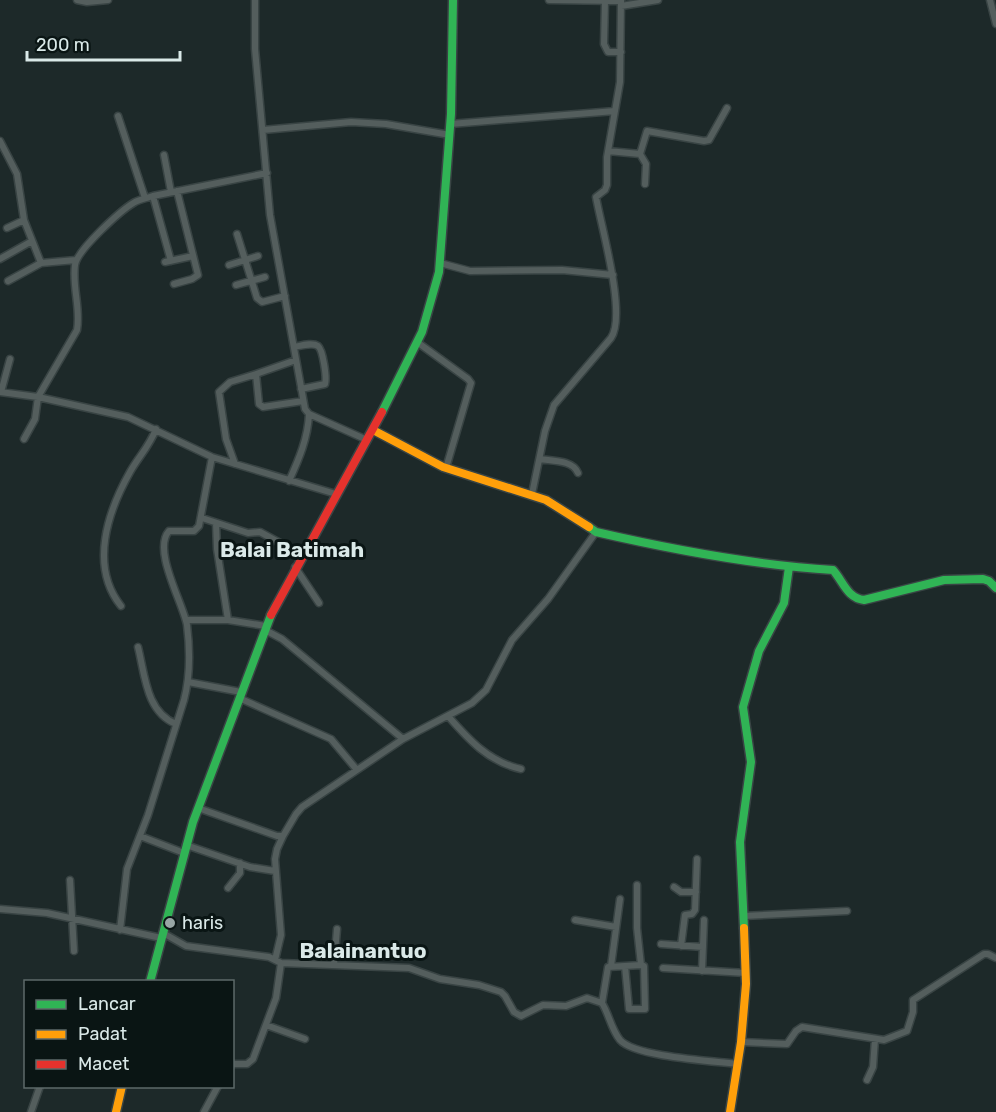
<svg xmlns="http://www.w3.org/2000/svg" width="996" height="1112" font-family="Rubik,sans-serif">
  <style>
    .lines { fill: none; stroke-linecap: round; stroke-linejoin: round }
    .street-casing { stroke: #394444; stroke-width: 9 }
    .fast-casing { stroke: #394444; stroke-width: 11 }
    .slow-casing { stroke: #394444; stroke-width: 11 }
    .jam-casing { stroke: #394444; stroke-width: 11 }
    .street { stroke: #545e5d; stroke-width: 6 }
    .fast { stroke: #30b455; stroke-width: 8 }
    .slow { stroke: #ff9f0a; stroke-width: 8 }
    .jam { stroke: #e5322d; stroke-width: 8 }
    .poi-dot { fill: #98a6a5; stroke: #0a1514; stroke-width: 2 }
    .labels { text-anchor: middle; dominant-baseline: central; stroke-width: 6; stroke-linejoin: round; paint-order: stroke }
    .poi-label { font-size: 18px; fill: #dae9e8; stroke: #0a1514; text-anchor: start }
    .quarter-label { font-size: 21px; font-weight: bold; fill: #dae9e8; stroke: #0a1514 }
  </style>
  <rect width="100%" height="100%" fill="#1d2929"/>
  <g class="lines">
    <defs>
      <path id="street" d="M77 0 87 2 108 0
        M255 0V49L270 215 305 409 309 414 367 440
        M549 0 621 1
        M990 0 996 24
        M605 1 604 44 608 52H621
        M621 6 658 0
        M118 116 145 198
        M450 124 615 111
        M263 130 351 122 386 124 450 135
        M0 141 17 174 24 220 41 263
        M608 151 640 154 647 131 704 141 709 140 727 108
        M640 154 646 164 645 184
        M164 155 171 192
        M153 196 171 261
        M7 228 24 220
        M237 234 257 298 262 302 285 296
        M0 259 32 241
        M165 262 193 256
        M440 263 470 271 562 270 613 275
        M229 265 258 256
        M8 281 41 263 76 260
        M174 284 192 279 198 275 177 191
        M236 285 265 277
        M417 342 468 379 471 383 446 468
        M294 347C300 346 312 342 318 346 323 350 327 378 325 384L301 389
        M296 360 256 374 259 404 263 407 303 401
        M0 392 38 397 128 417 212 457 336 494
        M1 392 10 359
        M24 439 35 419 38 397 77 330C81 309 72 287 75 265 77 250 121 210 135 202 141 199 147 198 153 196L267 173
        M540 459C553 461 573 460 578 473
        M235 464 226 439 219 392 230 382 256 374
        M289 481C299 459 308 438 309 414
        M532 494 545 431 554 405 611 338C627 315 601 226 596 197L605 190 607 185V157L620 82 621 0
        M202 518 248 533 260 532 302 555
        M216 523 217 549 228 620
        M295 567 319 603
        M121 606C89 566 108 511 130 472 139 456 149 447 156 429
        M186 620H228L266 626
        M265 630 282 639 403 739
        M138 647C145 675 146 712 176 724
        M188 682 241 692
        M239 698 331 739 357 770
        M448 716C469 740 489 762 521 769
        M198 808 277 836H283L296 814 302 807 403 739 472 703 486 690 512 640 548 599 596 532
        M140 836 184 853
        M186 845 250 867 275 871
        M70 880 74 951
        M674 887 681 892H696
        M228 888 240 873V863
        M0 909 47 913 161 938
        M743 916 847 911
        M575 920 616 927
        M120 930 127 869 148 815 184 700C190 677 190 649 187 625 183 603 152 550 169 531H194L199 526 212 457
        M163 933 186 946 269 957 281 963 409 968 440 979 479 985 501 992 505 996 514 1012 521 1016 543 1005 566 1006 587 998 602 1003C609 1014 611 1029 620 1040 635 1057 713 1061 738 1064
        M661 944 703 947
        M681 946 685 915 692 914 695 910 697 859
        M275 960 281 935 275 859 277 849 283 836
        M334 965 337 929
        M611 966 620 899
        M625 966 629 1009H645L644 966 641 965 637 928V885
        M663 968 746 973
        M702 971 704 920
        M602 1003 608 967 641 965
        M266 1025 305 1039
        M741 1042 787 1044 796 1031 802 1027 884 1040 907 1031 913 1012V1000L984 954H988L996 958
        M232 1064H247L253 1059 276 998 281 963
        M867 1080 873 1067 875 1039
        M31 1112 40 1086
        M204 1112 218 1086"/>
      <path id="fast" d="M382 412 422 332 439 272 451 114 453 0
        M589 527 596 532C674 550 753 565 833 570 843 581 847 598 864 600L944 580 983 579 989 581 996 588
        M744 928 740 842 751 762 743 707 759 651 784 603 789 567
        M150 982 193 822 271 615"/>
      <path id="slow" d="M373 430 443 467 546 500 589 527
        M116 1112 122 1086
        M730 1112 741 1042 746 984 744 928"/>
      <path id="jam" d="M271 615 382 412"/>
    </defs>
    <!-- street casing -->
    <use href="#street" class="street-casing"/>
    <!-- fast casing -->
    <use href="#fast" class="fast-casing"/>
    <!-- slow casing -->
    <use href="#slow" class="slow-casing"/>
    <!-- jam casing -->
    <use href="#jam" class="jam-casing"/>
    <!-- street -->
    <use href="#street" class="street"/>
    <!-- fast -->
    <use href="#fast" class="fast"/>
    <!-- slow -->
    <use href="#slow" class="slow"/>
    <!-- jam -->
    <use href="#jam" class="jam"/>
  </g>
  <!-- markers -->
  <circle class="poi-dot" cx="170" cy="923" r="6"/>
  <g class="labels">
    <!-- poi labels -->
    <g class="poi-label">
      <text x="182" y="923">haris</text>
    </g>
    <!-- quarter labels -->
    <g class="quarter-label">
      <text x="292" y="549">Balai Batimah</text>
      <text x="363" y="950">Balainantuo</text>
    </g>
  </g>
  <!-- legend -->
  <rect x="24" y="980" width="210" height="108" fill="#0a1514" stroke="#5d6a69" stroke-width="1.5"/>
  <rect x="36" y="1000" width="30" height="9" fill="#30b455" stroke="#5d6a69" stroke-width="1.5"/>
  <text x="78" y="1010" font-size="18" fill="#dae9e8">Lancar</text>
  <rect x="36" y="1030" width="30" height="9" fill="#ff9f0a" stroke="#5d6a69" stroke-width="1.5"/>
  <text x="78" y="1040" font-size="18" fill="#dae9e8">Padat</text>
  <rect x="36" y="1060" width="30" height="9" fill="#e5322d" stroke="#5d6a69" stroke-width="1.5"/>
  <text x="78" y="1070" font-size="18" fill="#dae9e8">Macet</text>
  <!-- scale -->
  <path d="M27 51v9h153v-9" fill="none" stroke="#dae9e8" stroke-width="3"/>
  <text x="36" y="51" font-size="18" fill="#dae9e8" stroke="#0a1514" stroke-width="4.5" paint-order="stroke">200 m</text>
</svg>
